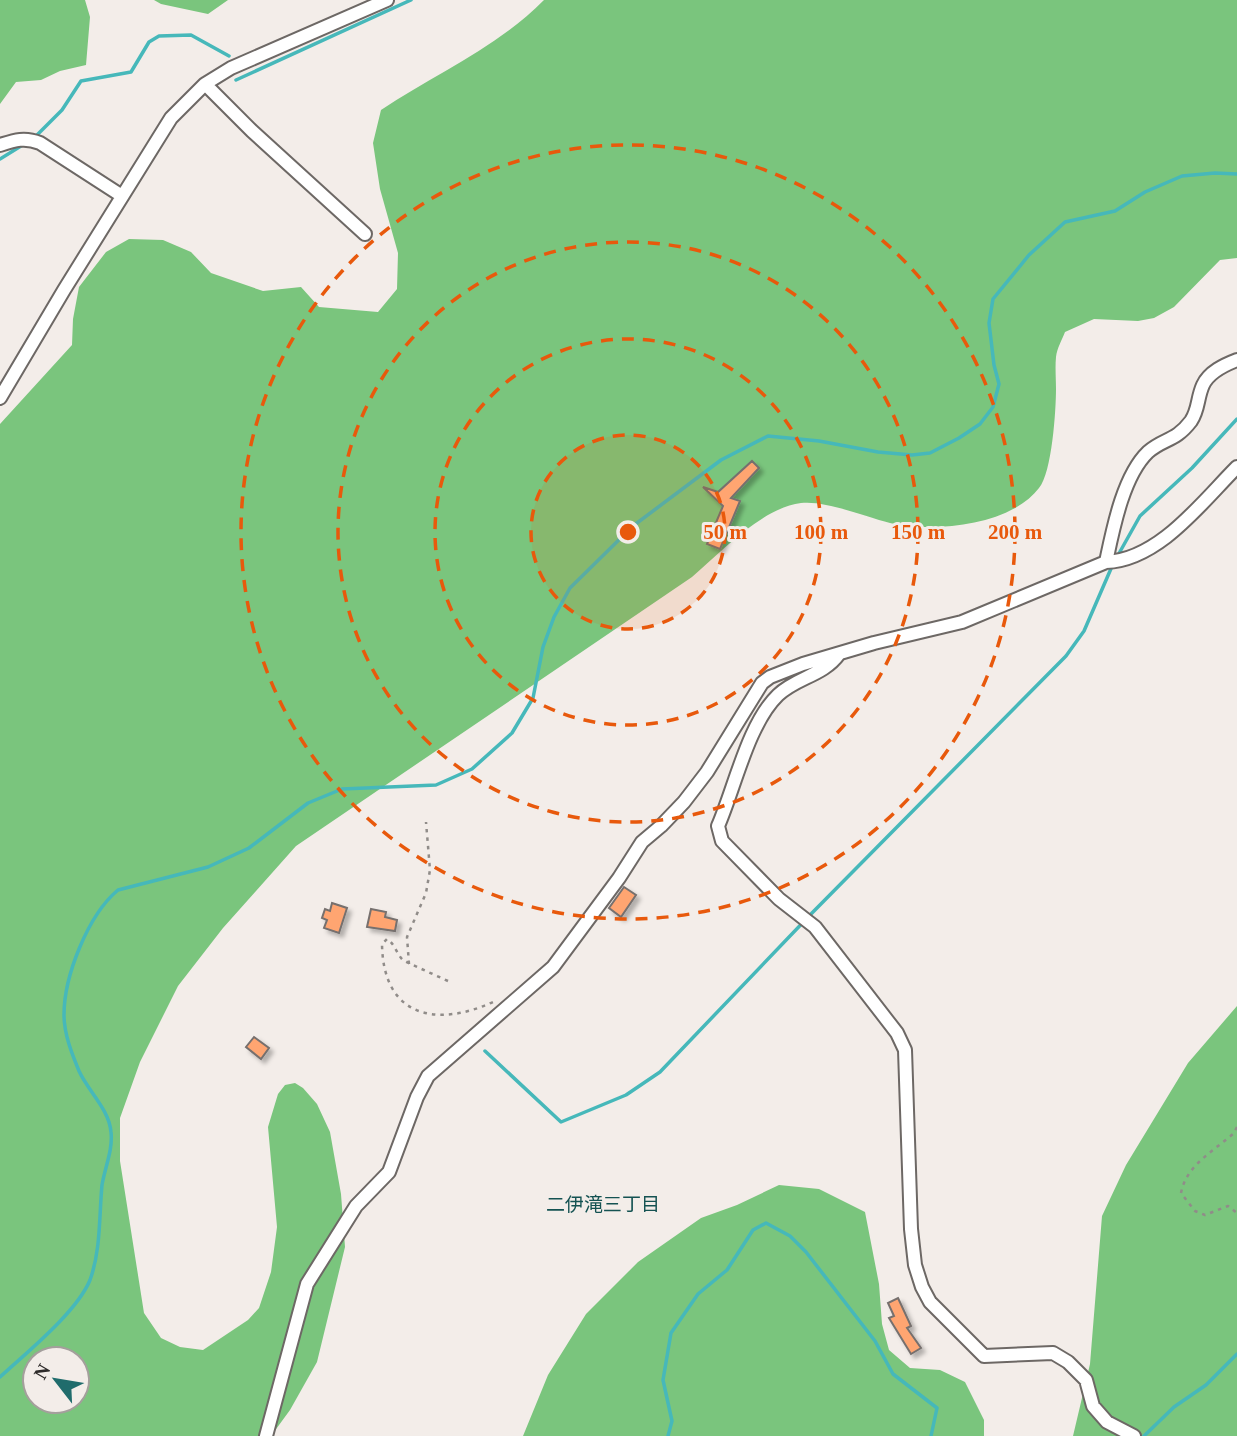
<svg xmlns="http://www.w3.org/2000/svg" width="1237" height="1436" font-family="'Times New Roman','Noto Sans JP',serif">
  <style>
    .forest { fill: #7ac57d; fill-rule: evenodd }
    .lines { fill: none; stroke-linecap: round; stroke-linejoin: round }
    .stream { stroke: #46b8ba; stroke-width: 3.5 }
    .building { fill: #ffa571; stroke: #76706e; stroke-width: 2; filter: url(#shadow) }
    .minor-casing { stroke: #6d6865; stroke-width: 16 }
    .path { stroke: #908c89; stroke-width: 2.5; stroke-dasharray: 3.5 5; stroke-linecap: butt }
    .minor { stroke: #fff; stroke-width: 12 }
    .ring { fill: none; stroke: #e8590c; stroke-width: 3.5; stroke-dasharray: 12 9 }
    .labels { text-anchor: middle; dominant-baseline: central; stroke-width: 6; stroke-linejoin: round; paint-order: stroke }
    .neighbourhood-label { font-size: 19px; fill: #145252; stroke: #f3ede9 }
    .centre { fill: #e8590c; stroke: #f3ede9; stroke-width: 3.5 }
    .ring-label { font-size: 21px; text-anchor: middle; font-weight: bold; fill: #e8590c; stroke: #f3ede9; stroke-width: 6; stroke-linejoin: round; paint-order: stroke }
  </style>
  <defs>
    <filter id="shadow"><feDropShadow dx="4" dy="4" stdDeviation="2" flood-color="#0004"/></filter>
  </defs>
  <rect width="100%" height="100%" fill="#f3ede9"/>
  <!-- forest -->
  <path class="forest" d="M0 0H85L90 17 86 65 60 71 41 80 16 82 0 104Z
    M154 0H228L208 14 161 4Z
    M544 0H1237V258L1220 260 1174 307 1154 318 1138 321 1094 319 1065 332C1062 340 1057 348 1056 357 1055 367 1056 379 1056 389 1056 410 1052 473 1039 488 1010 526 933 533 890 523 866 517 825 500 801 503 762 508 722 551 692 577L296 846 223 928 178 986 140 1062 120 1118V1161L144 1313 161 1338 180 1347 203 1350 248 1320 259 1308 271 1272 277 1227 268 1127 278 1094 285 1085 295 1083 303 1088 317 1104 330 1132 341 1194 345 1247 317 1362 290 1410 271 1436H0V424L72 345 73 319 79 287 106 252 129 239 163 240 191 252 211 273 263 291 301 287 319 307 378 312 397 289 398 253 380 189 373 143 381 110C435 74 498 47 544 0ZM35 1359H77V1401H35Z
    M1237 1006V1436H1073L1090 1364 1102 1216 1126 1165 1188 1063Z
    M779 1185 819 1189 865 1212 879 1284 882 1324 889 1350 910 1368 940 1370 965 1382 984 1420V1436H523L548 1375 586 1314 638 1262 701 1218 737 1205Z"/>
  <g class="lines">
    <!-- stream -->
    <path class="stream" d="M236 80 411 0
      M37 135 62 110 81 81 131 72 149 42 159 36 191 35 229 56
      M0 159 21 146
      M1117 557 1140 516 1192 468 1237 419
      M485 1051 561 1122 626 1095 660 1072 812 913 1066 656 1084 631 1113 564
      M0 1377C26 1353 77 1312 90 1280 101 1250 99 1216 102 1185 105 1167 113 1150 111 1132 109 1109 88 1091 79 1071 72 1054 64 1034 64 1015 64 976 88 915 118 890L208 867 249 848 308 803 342 789 436 785 472 769 512 733 533 698 543 647 554 617 570 588 633 526 721 460 768 436 819 441 878 452 912 455 930 453 959 438 980 424 993 407 999 384 994 365 989 323 993 299 1029 255 1065 222 1115 211 1145 192 1182 176 1215 173 1237 174
      M668 1436 672 1421 663 1380 671 1333 698 1294 727 1270 753 1230 766 1223 790 1236 806 1252 875 1341 893 1374 937 1408 931 1436
      M1144 1436 1174 1407 1206 1385 1237 1354"/>
  </g>
  <!-- building -->
  <path class="building" d="M752 461 759 468 731 498 740 501 720 549 707 544 723 506 703 487 718 492Z
    M624 887 636 895 621 917 609 908Z
    M332 903 347 908 339 933 324 928 327 920 322 918 325 909 330 911Z
    M371 909 386 912 385 917 397 920 395 931 367 927Z
    M254 1037 269 1048 261 1059 246 1047Z
    M898 1298 911 1326 907 1328 921 1348 911 1354 889 1318 894 1316 888 1303Z"/>
  <g class="lines">
    <defs>
      <path id="minor" d="M205 84 252 131 365 234
        M0 145C15 140 25 137 40 143L122 196
        M0 398 64 290 171 118 205 84 231 68 387 0
        M1106 562C1113 529 1123 476 1148 452 1164 438 1175 442 1191 421 1199 409 1197 398 1203 385 1209 372 1224 365 1237 360
        M839 654C823 676 797 677 778 695 748 724 735 787 718 826L722 841 779 899 815 927 897 1033 905 1050 911 1229 915 1265 922 1287 930 1302 984 1356 1053 1353 1068 1362 1086 1380 1093 1406 1107 1422 1134 1436
        M266 1436 307 1284 356 1206 389 1172 417 1097 428 1076 553 967 619 878 642 842 661 826 684 802 707 772 762 683 770 677 803 664 874 643 962 622 1106 562C1159 560 1202 502 1237 467"/>
    </defs>
    <!-- minor casing -->
    <use href="#minor" class="minor-casing"/>
    <!-- path -->
    <path class="path" d="M409 964 407 937 426 893 430 870 426 822
      M448 981 404 961C396 954 396 945 387 939L382 944C383 1017 436 1028 493 1002
      M1237 1127 1233 1134C1212 1152 1186 1166 1181 1193L1195 1211 1205 1215 1228 1206 1237 1213"/>
    <!-- minor -->
    <use href="#minor" class="minor"/>
  </g>
  <!-- distance rings -->
  <circle cx="628" cy="532" r="97" fill="#e8590c" fill-opacity=".12"/>
  <g class="ring">
    <circle cx="628" cy="532" r="97"/>
    <circle cx="628" cy="532" r="193"/>
    <circle cx="628" cy="532" r="290"/>
    <circle cx="628" cy="532" r="387"/>
  </g>
  <g class="labels">
    <!-- neighbourhood labels -->
    <g class="neighbourhood-label">
      <text x="603" y="1204">二伊滝三丁目</text>
    </g>
  </g>
  <circle cx="628" cy="532" r="10" class="centre"/>
  <g class="ring-label">
    <text x="725" y="539">50 m</text>
    <text x="821" y="539">100 m</text>
    <text x="918" y="539">150 m</text>
    <text x="1015" y="539">200 m</text>
  </g>
  <!-- north arrow -->
  <g transform="translate(56 1380) rotate(301)"><circle r="33" fill="#f3ede9" stroke="#a49f9c" stroke-width="2"/>
  <path d="M0-5L12 26L0 18L-12 26Z" fill="#206c6c"/>
  <text y="-10" font-size="19" font-weight="bold" text-anchor="middle" fill="#2d2a29">N</text>
  </g>
</svg>
